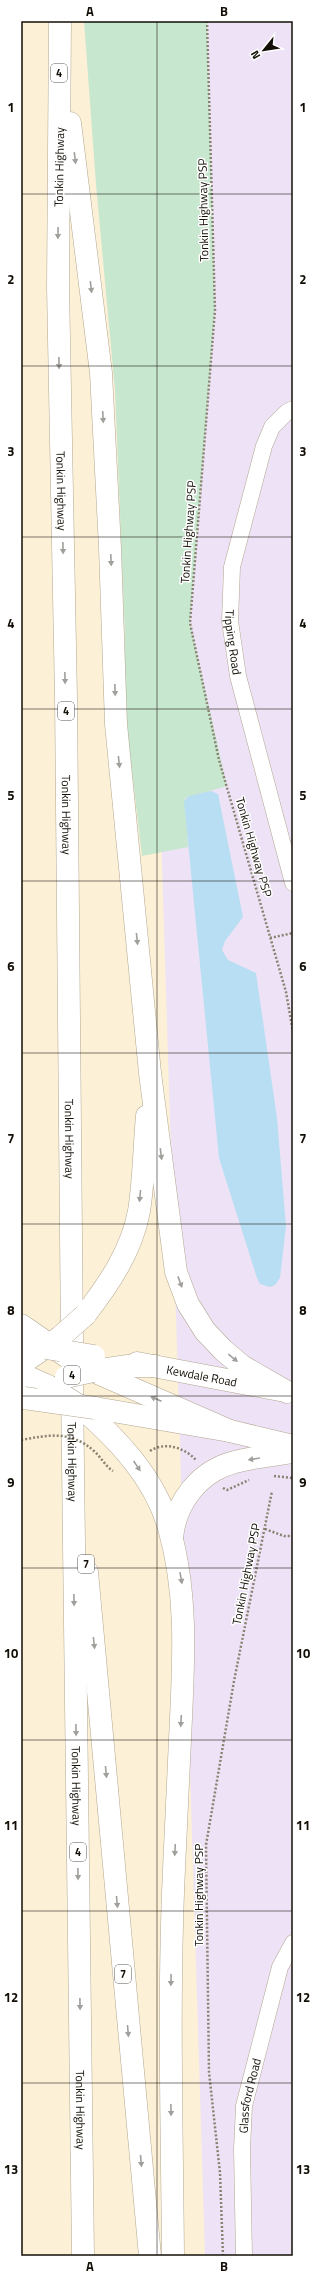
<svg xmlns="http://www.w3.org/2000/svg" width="314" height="2277" font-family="'Titillium Web',sans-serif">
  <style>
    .industrial { fill: #eee2f6 }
    .green { fill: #c7e7cf }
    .water { fill: #b7def2 }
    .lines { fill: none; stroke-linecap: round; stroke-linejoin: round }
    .street-casing { stroke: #b2a790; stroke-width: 17 }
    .primary-casing { stroke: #b2a790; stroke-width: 23 }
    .highway-casing { stroke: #b2a790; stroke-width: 23 }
    .path { stroke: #8a8271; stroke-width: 2.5; stroke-dasharray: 2 2; stroke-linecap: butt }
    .street { stroke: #fff; stroke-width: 16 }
    .primary { stroke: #fff; stroke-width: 22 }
    .highway { stroke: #fff; stroke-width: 22 }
    .primary-bridge-casing { stroke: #b2a790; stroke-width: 23; stroke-linecap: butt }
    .highway-bridge-casing { stroke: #b2a790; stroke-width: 23; stroke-linecap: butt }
    .path-bridge { stroke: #8a8271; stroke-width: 2.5; stroke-dasharray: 2 2; stroke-linecap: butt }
    .primary-bridge { stroke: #fff; stroke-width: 22 }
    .highway-bridge { stroke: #fff; stroke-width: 22 }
    .oneway { fill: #a19f9c }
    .grid { fill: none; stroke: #130f07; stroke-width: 1; stroke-opacity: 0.55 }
    .labels { text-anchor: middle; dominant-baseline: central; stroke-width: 3; stroke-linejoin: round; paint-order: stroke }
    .shield { fill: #fff; stroke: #5a5751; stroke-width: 1 }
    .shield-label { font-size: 11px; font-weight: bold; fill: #130f07 }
    .street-label { font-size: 12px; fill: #130f07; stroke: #fff }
    .neatline { fill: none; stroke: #130f07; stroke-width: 1.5 }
    .grid-label { font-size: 13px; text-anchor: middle; font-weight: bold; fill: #130f07 }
  </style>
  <rect width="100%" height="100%" fill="#fcf0d7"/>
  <!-- industrial -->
  <path class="industrial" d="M168 21H293V2256H205L151 505Z"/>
  <!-- green -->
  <path class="green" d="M84 21H207L215 310 190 623 227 786 185 798 188 847 142 856 125 711V637L115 390 96 184Z"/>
  <!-- water -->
  <path class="water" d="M211 791 218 794 243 917 225 941 222 950 228 960 256 973 277 1118 286 1226 280 1278 275 1285 270 1287 260 1284 257 1278 219 1158 184 801 189 796Z"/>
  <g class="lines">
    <defs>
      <g id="street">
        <path id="s1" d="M293 409 287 412 272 427 264 446 232 567 230 621 238 676 293 883"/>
        <path id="s2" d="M244 2256 242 2149 244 2106 280 1967 293 1943"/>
      </g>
      <g id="primary">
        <path d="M21 1344 46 1348"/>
        <path id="s3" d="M137 1363 280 1390"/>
        <path d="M95 1408 230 1431 293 1446"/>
      </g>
      <g id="highway">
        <path id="s4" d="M60 21 58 287 66 698 72 1342"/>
        <path d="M70 123 101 373 110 548 116 724 150 1073 176 1272 188 1304 205 1331 223 1350 242 1366 287 1392"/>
        <path d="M85 1315C109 1284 132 1250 139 1211 144 1180 144 1147 147 1116"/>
        <path d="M21 1325 66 1356"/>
        <path d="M21 1364 59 1338"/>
        <path d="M93 1371 230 1431"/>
        <path d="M93 1371 128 1366H155"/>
        <path d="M21 1374 48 1386"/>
        <path id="s5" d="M72 1386 83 2256"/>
        <path d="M78 1405C117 1438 155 1478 169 1528 187 1591 184 1654 181 1718 179 1768 176 1819 174 1869 168 1998 172 2127 173 2256"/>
        <path d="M172 1538C175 1503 199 1471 235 1462 253 1457 274 1455 293 1452"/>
        <path d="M87 1572 150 2256"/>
      </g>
    </defs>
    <!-- street casing -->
    <use href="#street" class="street-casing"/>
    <!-- primary casing -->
    <use href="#primary" class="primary-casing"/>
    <!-- highway casing -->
    <use href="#highway" class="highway-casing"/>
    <!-- path -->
    <path class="path" d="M207 21 215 310 190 623 219 760 286 992 293 1032
      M270 938 293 933
      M150 1451C165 1441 185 1448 196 1460
      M274 1476 293 1478
      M223 1488 227 1490 249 1480
      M265 1529 284 1536H293
      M223 2256 220 2173 209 2072 206 1845 234 1681 272 1491"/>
    <!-- street -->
    <use href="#street" class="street"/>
    <!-- primary -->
    <use href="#primary" class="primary"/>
    <!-- highway -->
    <use href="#highway" class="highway"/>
    <defs>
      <path id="primary-bridge" d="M46 1348 94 1356
        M24 1398 95 1408"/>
      <path id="highway-bridge" d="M59 1338 85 1315
        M70 1359 93 1371
        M66 1377 93 1371
        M48 1386 78 1405"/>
    </defs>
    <!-- primary-bridge casing -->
    <use href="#primary-bridge" class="primary-bridge-casing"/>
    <!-- highway-bridge casing -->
    <use href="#highway-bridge" class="highway-bridge-casing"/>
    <!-- path-bridge -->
    <path class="path-bridge" d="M21 1440C49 1435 70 1430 94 1451 101 1457 105 1466 113 1471"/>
    <!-- primary-bridge -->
    <use href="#primary-bridge" class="primary-bridge"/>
    <!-- highway-bridge -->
    <use href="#highway-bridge" class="highway-bridge"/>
  </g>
  <!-- one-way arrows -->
  <defs><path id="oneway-solid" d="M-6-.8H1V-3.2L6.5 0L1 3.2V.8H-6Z"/></defs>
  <g class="oneway">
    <use href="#oneway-solid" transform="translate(75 158) rotate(83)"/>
    <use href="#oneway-solid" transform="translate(58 233) rotate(91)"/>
    <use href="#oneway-solid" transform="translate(91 287) rotate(83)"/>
    <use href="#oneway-solid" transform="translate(59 363) rotate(89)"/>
    <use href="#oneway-solid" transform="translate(103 417) rotate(87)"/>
    <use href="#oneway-solid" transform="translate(63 548) rotate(89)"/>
    <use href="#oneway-solid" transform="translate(111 560) rotate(88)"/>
    <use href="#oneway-solid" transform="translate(65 678) rotate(89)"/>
    <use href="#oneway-solid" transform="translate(115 690) rotate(88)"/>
    <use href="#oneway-solid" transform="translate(119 762) rotate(84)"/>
    <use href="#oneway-solid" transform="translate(137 939) rotate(84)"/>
    <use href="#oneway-solid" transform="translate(161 1154) rotate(83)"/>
    <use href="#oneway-solid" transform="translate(140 1196) rotate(95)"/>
    <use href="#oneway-solid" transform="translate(180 1282) rotate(70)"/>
    <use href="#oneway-solid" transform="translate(233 1358) rotate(39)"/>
    <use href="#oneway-solid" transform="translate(156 1399) rotate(-157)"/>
    <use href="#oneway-solid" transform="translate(254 1459) rotate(171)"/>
    <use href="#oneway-solid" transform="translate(137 1466) rotate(56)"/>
    <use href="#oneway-solid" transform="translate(181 1578) rotate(80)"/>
    <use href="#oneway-solid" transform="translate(74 1600) rotate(89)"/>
    <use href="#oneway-solid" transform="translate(94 1643) rotate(84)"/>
    <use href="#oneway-solid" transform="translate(181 1721) rotate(93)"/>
    <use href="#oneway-solid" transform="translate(76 1730) rotate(89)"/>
    <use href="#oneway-solid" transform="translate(106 1772) rotate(85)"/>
    <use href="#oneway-solid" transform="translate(175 1850) rotate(93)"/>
    <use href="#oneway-solid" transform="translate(78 1874) rotate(89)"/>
    <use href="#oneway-solid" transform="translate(117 1902) rotate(85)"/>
    <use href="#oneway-solid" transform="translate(171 1980) rotate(91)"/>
    <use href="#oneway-solid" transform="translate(80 2004) rotate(89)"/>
    <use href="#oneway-solid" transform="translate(128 2031) rotate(85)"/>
    <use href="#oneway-solid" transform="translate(171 2110) rotate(89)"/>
    <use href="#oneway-solid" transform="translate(141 2161) rotate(85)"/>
  </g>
  <!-- grid -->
  <path class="grid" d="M157 21V2256M21 194H293M21 366H293M21 537H293M21 709H293M21 881H293M21 1053H293M21 1224H293M21 1396H293M21 1568H293M21 1740H293M21 1911H293M21 2083H293"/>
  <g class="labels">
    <!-- shield labels -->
    <g class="shield">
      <rect x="51" y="64" width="16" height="18" rx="3"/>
      <rect x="58" y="702" width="16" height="18" rx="3"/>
      <rect x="64" y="1366" width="16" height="18" rx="3"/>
      <rect x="78" y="1555" width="16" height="18" rx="3"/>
      <rect x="70" y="1843" width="16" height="18" rx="3"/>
      <rect x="115" y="1965" width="16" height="18" rx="3"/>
    </g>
    <g class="shield-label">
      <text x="59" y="73">4</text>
      <text x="66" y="711">4</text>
      <text x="72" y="1375">4</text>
      <text x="86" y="1564">7</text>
      <text x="78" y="1852">4</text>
      <text x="123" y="1974">7</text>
    </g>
    <!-- street labels -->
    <g class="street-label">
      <text transform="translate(59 167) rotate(-89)">Tonkin Highway</text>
      <text transform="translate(203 210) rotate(-91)">Tonkin Highway PSP</text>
      <text stroke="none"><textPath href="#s4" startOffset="470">Tonkin Highway</textPath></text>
      <text transform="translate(188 532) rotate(-86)">Tonkin Highway PSP</text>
      <text stroke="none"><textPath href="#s1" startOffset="249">Tipping Road</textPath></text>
      <text stroke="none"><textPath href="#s4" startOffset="794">Tonkin Highway</textPath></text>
      <text transform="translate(254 847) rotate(74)">Tonkin Highway PSP</text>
      <text stroke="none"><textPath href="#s4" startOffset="1118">Tonkin Highway</textPath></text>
      <text stroke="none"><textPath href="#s3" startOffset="66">Kewdale Road</textPath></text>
      <text stroke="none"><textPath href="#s5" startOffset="76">Tonkin Highway</textPath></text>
      <text transform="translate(246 1574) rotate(-79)">Tonkin Highway PSP</text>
      <text stroke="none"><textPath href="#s5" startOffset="400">Tonkin Highway</textPath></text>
      <text transform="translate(198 1895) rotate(-90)">Tonkin Highway PSP</text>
      <text stroke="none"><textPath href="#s2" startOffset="161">Glassford Road</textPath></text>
      <text stroke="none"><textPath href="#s5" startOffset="724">Tonkin Highway</textPath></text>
    </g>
  </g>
  <!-- border -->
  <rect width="314" height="2277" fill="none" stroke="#ffffff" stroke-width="44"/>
  <!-- north arrow -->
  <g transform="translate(264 50) rotate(240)" stroke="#ffffff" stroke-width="3" paint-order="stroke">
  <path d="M0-3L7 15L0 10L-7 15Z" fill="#130f07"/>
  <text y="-6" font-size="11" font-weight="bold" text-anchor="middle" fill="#130f07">N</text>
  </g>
  <rect x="22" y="22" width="270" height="2233" class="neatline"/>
  <g class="grid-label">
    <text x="90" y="16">A</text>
    <text x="224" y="16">B</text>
    <text x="11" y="112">1</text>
    <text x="303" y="112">1</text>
    <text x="11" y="284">2</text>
    <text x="303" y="284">2</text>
    <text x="11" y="456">3</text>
    <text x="303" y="456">3</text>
    <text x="11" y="628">4</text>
    <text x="303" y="628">4</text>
    <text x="11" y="800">5</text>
    <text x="303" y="800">5</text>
    <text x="11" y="971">6</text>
    <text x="303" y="971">6</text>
    <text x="11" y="1143">7</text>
    <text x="303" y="1143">7</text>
    <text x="11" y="1315">8</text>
    <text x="303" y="1315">8</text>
    <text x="11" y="1487">9</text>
    <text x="303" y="1487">9</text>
    <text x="11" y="1658">10</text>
    <text x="303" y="1658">10</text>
    <text x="11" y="1830">11</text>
    <text x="303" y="1830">11</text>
    <text x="11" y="2002">12</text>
    <text x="303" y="2002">12</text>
    <text x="11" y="2174">13</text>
    <text x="303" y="2174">13</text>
    <text x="90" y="2271">A</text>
    <text x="224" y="2271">B</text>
  </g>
</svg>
